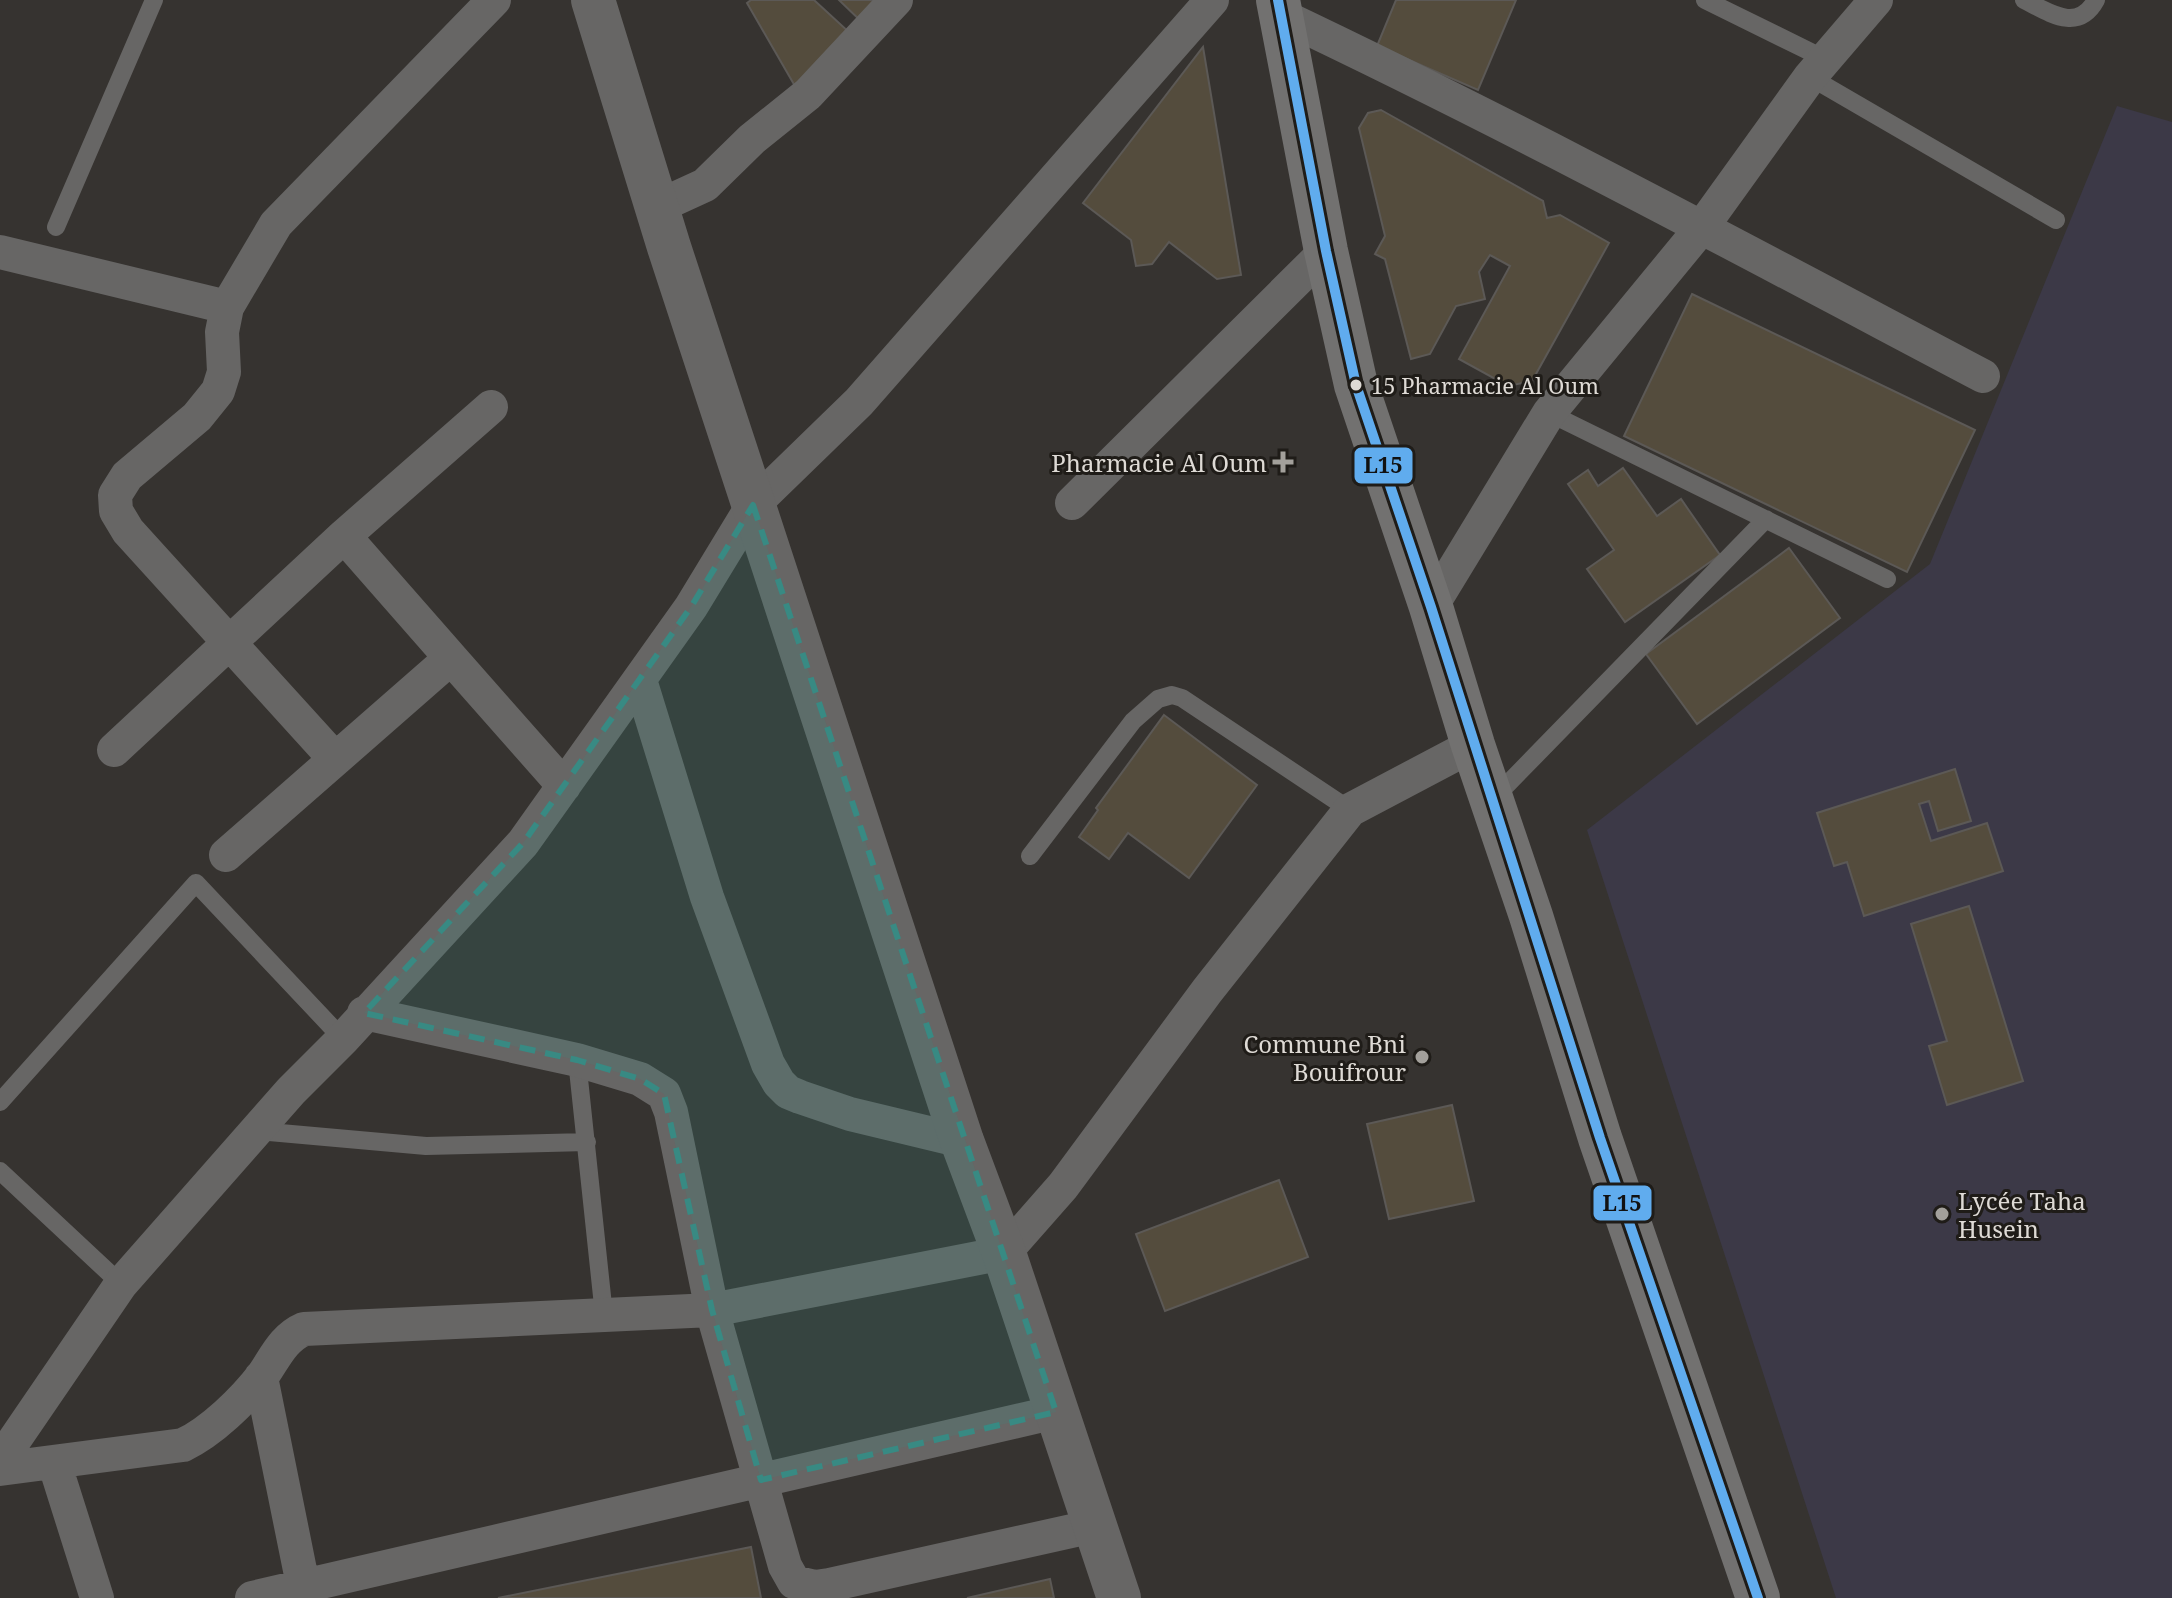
<svg xmlns="http://www.w3.org/2000/svg" width="2172" height="1598" font-family="'Noto Serif',serif">
  <style>
    .education { fill: #3c3947 }
    .building { fill: #544c3d; stroke: #5c5956; stroke-width: 2 }
    .lines { fill: none; stroke-linecap: round; stroke-linejoin: round }
    .service { stroke: #676665; stroke-width: 18 }
    .minor { stroke: #676665; stroke-width: 34 }
    .tertiary { stroke: #676665; stroke-width: 44 }
    .secondary { stroke: #727170; stroke-width: 44 }
    .bus-1-casing { stroke: #1f1c18; stroke-width: 16 }
    .bus-1 { stroke: #60acee; stroke-width: 10 }
    .marked { fill: #388a83; fill-opacity: 0.2; stroke: #388a83; stroke-width: 6; stroke-dasharray: 16 10; stroke-linejoin: round }
    .bus-dot { fill: #dedad5; stroke: #1f1c18; stroke-width: 3 }
    .poi-dot { fill: #a3a09b; stroke: #1f1c18; stroke-width: 3 }
    .labels { text-anchor: middle; dominant-baseline: central; stroke-width: 6; stroke-linejoin: round; paint-order: stroke }
    .bus-label { font-size: 22px; fill: #dedad5; stroke: #1f1c18; text-anchor: start }
    .poi-label { font-size: 24px; fill: #dedad5; stroke: #1f1c18; text-anchor: end }
    .line-badge { stroke: #1f1c18; stroke-width: 3 }
    .pale-badge-label { font-size: 22px; text-anchor: middle; font-weight: bold; fill: #111 }
  </style>
  <rect width="100%" height="100%" fill="#363330"/>
  <!-- education -->
  <path class="education" d="M2117 106 2172 122V1598H1836L1587 830 1930 564Z"/>
  <!-- building -->
  <path class="building" d="M751 0H814L851 34 799 93 747 3Z
    M839 0H890L866 26Z
    M1396 0H1516L1478 90 1377 46Z
    M1203 47 1241 275 1217 279 1169 242 1152 264 1136 266 1131 240 1083 203Z
    M1381 110 1543 201 1547 218 1560 215 1609 243 1532 381 1508 386 1459 359 1510 266 1490 255 1479 272 1485 299 1456 306 1430 354 1411 359 1385 259 1375 254 1385 236 1359 128 1368 113Z
    M1692 294 1975 430 1907 572 1624 436Z
    M1623 468 1657 516 1681 499 1720 555 1625 622 1587 569 1614 550 1568 484 1588 470 1598 486Z
    M1789 548 1840 618 1697 724 1646 654Z
    M1164 715 1257 785 1189 878 1128 833 1109 859 1079 837 1098 810 1096 808Z
    M1955 769 1971 821 1938 831 1929 801 1919 804 1931 841 1987 823 2003 871 1864 916 1847 862 1834 866 1817 813Z
    M1969 906 2023 1081 1947 1105 1929 1046 1947 1041 1911 924Z
    M1452 1105 1474 1201 1389 1219 1367 1124Z
    M1279 1180 1308 1257 1165 1311 1136 1234Z
    M751 1547 761 1598H498Z
    M1050 1579 1054 1598H967Z"/>
  <g class="lines">
    <!-- service -->
    <path class="service" d="M1705 0 1825 59
      M2024 0C2050 13 2078 33 2096 0
      M1810 77 2056 220
      M56 227 154 0
      M1549 413 1887 579
      M1494 798 1766 519
      M1030 856 1133 721 1158 699 1172 695 1182 698 1350 810
      M577 1060 604 1315
      M0 1102 196 883 343 1039
      M258 1131 426 1146 587 1142
      M0 1171 121 1284"/>
    <!-- minor -->
    <path class="minor" d="M1280 15C1518 128 1750 253 1983 376
      M657 207 705 185 752 139 808 94 896 0
      M0 252 227 307
      M1072 503 1326 251
      M344 536 491 407
      M1431 607 1549 413 1702 227 1810 77 1876 0
      M451 658 564 786
      M640 680 707 897 768 1064 779 1083 788 1092 800 1097 850 1114 962 1141
      M114 750 344 536 451 658 226 855
      M335 759 128 531 116 511 115 495 127 476 197 417 218 391 224 372 222 332 227 307 276 224 494 0
      M364 1013 577 1060 640 1079 664 1094 671 1112 712 1310 785 1566 794 1582 815 1587 829 1585 1094 1526
      M261 1377 303 1585
      M0 1461 121 1284 291 1091 343 1039 523 843 691 607 753 505 859 402 1212 0
      M54 1462 97 1598
      M0 1469 183 1445C211 1432 244 1400 263 1375 275 1358 283 1338 304 1329L712 1310 1004 1253 1063 1186 1207 991 1350 810 1473 745
      M252 1598 1056 1412"/>
    <!-- tertiary -->
    <path class="tertiary" d="M593 0 669 247 962 1141 1004 1253 1119 1598"/>
    <!-- secondary -->
    <path class="secondary" d="M1278 0 1326 251 1356 385 1431 607 1473 745 1531 916 1600 1138 1758 1598"/>
    <defs>
      <path id="bus-1" d="M1278 0 1326 251 1356 385 1431 607 1600 1138 1758 1598"/>
    </defs>
    <!-- bus-1 casing -->
    <use href="#bus-1" class="bus-1-casing"/>
    <!-- bus-1 -->
    <use href="#bus-1" class="bus-1"/>
  </g>
  <!-- marked area -->
  <path class="marked" d="M753 505 1056 1412 761 1480 712 1310 664 1094 640 1079 577 1060 364 1013 523 843 691 607Z"/>
  <!-- markers -->
  <circle class="bus-dot" cx="1356" cy="385" r="7"/>
  <g class="poi-dot">
    <path d="M1279 450h8v8h8v8h-8v8h-8v-8h-8v-8h8z"/>
    <circle cx="1422" cy="1057" r="8"/>
    <circle cx="1942" cy="1214" r="8"/>
  </g>
  <g class="labels">
    <!-- bus labels -->
    <g class="bus-label">
      <text x="1371" y="385">15 Pharmacie Al Oum</text>
    </g>
    <!-- poi labels -->
    <g class="poi-label">
      <text x="1267" y="462">Pharmacie Al Oum</text>
      <text x="1406" y="1043">Commune Bni<tspan x="1406" dy="28">Bouifrour</tspan></text>
      <text x="1958" y="1200" text-anchor="start">Lycée Taha<tspan x="1958" dy="28">Husein</tspan></text>
    </g>
  </g>
  <g class="line-badge">
    <rect x="1353" y="446" width="61" height="39" rx="8" fill="#60acee"/>
    <rect x="1592" y="1184" width="61" height="38" rx="8" fill="#60acee"/>
  </g>
  <g class="pale-badge-label">
    <text x="1383" y="473">L15</text>
    <text x="1622" y="1211">L15</text>
  </g>
</svg>
